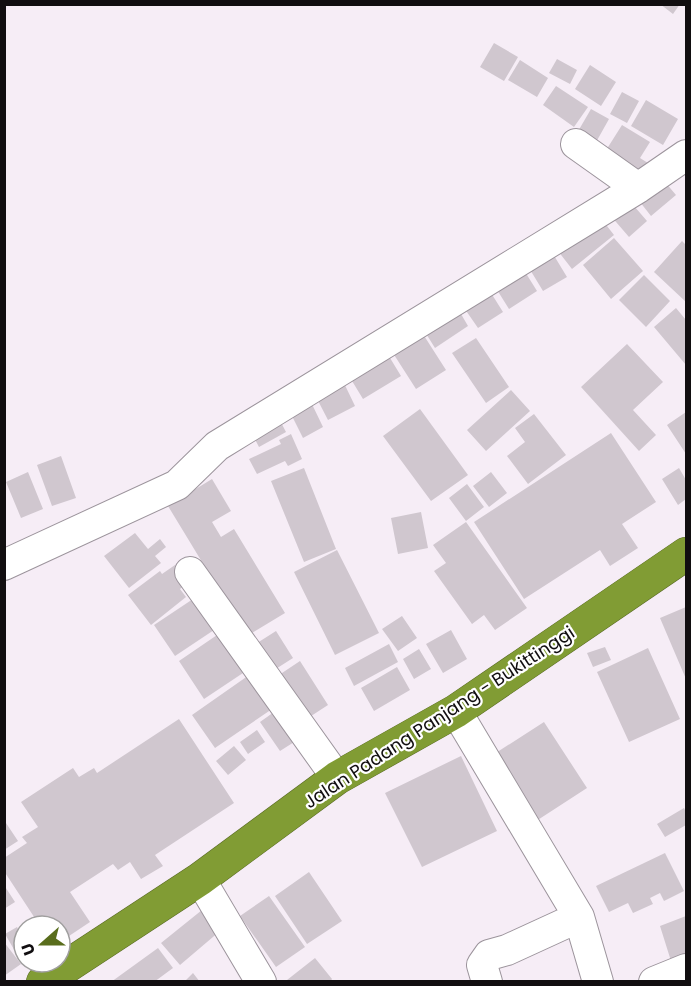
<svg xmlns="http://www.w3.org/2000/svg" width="691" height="986" font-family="Poppins,sans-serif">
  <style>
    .building { fill: #d0c7cf }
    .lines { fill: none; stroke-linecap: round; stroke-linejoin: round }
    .minor-casing { stroke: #9c949c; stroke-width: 32 }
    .highway-casing { stroke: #5a6a27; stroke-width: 34 }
    .minor { stroke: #fff; stroke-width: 30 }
    .highway { stroke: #819c34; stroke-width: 33 }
    .labels { text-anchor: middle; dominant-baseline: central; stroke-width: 4.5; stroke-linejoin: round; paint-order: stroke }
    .street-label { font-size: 18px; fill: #110e10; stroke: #fff }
  </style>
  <rect width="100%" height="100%" fill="#f6edf6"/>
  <!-- building -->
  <path class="building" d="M660 4H680L673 14Z
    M494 43 518 57 504 81 480 67Z
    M557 59 577 70 570 84 549 73Z
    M520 60 548 78 537 97 508 80Z
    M590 65 616 82 601 106 575 89Z
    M556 86 588 107 574 127 543 105Z
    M622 92 639 101 627 123 610 114Z
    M646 100 678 119 663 145 631 126Z
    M591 109 609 119 595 144 577 133Z
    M622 125 650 142 640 158 648 163 639 177 603 155Z
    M665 182 676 195 651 216 640 202Z
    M628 199 647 221 629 237 610 215Z
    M600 217 614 235 572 269 558 251Z
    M614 238 643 271 611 299 583 265Z
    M682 241 686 245V302L654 272Z
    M550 249 567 277 543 291 526 263Z
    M522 267 537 291 509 309 494 285Z
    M644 275 670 301 646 327 619 300Z
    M486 285 503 312 478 328 460 302Z
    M454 302 468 326 435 348 420 324Z
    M676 308 686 320V365L654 327Z
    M421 331 446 370 416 389 391 350Z
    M476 338 509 387 486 403 452 353Z
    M627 344 663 382 633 410 656 435 639 451 581 387Z
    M387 353 401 376 363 399 349 376Z
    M342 379 355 406 328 420 314 393Z
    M511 390 530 411 486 451 467 430Z
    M309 398 323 427 303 438 288 408Z
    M420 409 468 475 431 501 383 436Z
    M686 412V454L667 425Z
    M276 413 286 432 259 447 249 428Z
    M534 414 566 455 528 484 507 456 525 442 515 428Z
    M611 433 656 502 622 524 638 548 610 566 600 550 524 599 474 522Z
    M291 434 302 459 288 466 285 461 257 474 249 459 281 444 279 440Z
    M61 456 76 498 52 506 37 465Z
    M304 468 336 549 304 562 271 481Z
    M679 468 686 480V499L678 505 662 479Z
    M28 472 43 509 21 518 6 482Z
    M491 472 507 493 489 507 473 486Z
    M212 479 231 511 212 522 221 537 234 529 285 613 247 636 168 506Z
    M467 484 484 507 466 521 449 498Z
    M421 512 428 548 398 554 391 518Z
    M466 522 527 608 495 630 484 615 472 624 434 571 446 563 433 545Z
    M135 533 148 549 160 539 166 547 155 556 161 563 129 588 104 556Z
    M337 550 379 633 335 655 294 572Z
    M175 565 188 582 180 589 186 597 151 625 128 595 160 571 162 574Z
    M196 597 217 628 175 656 154 625Z
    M686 607V679L660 618Z
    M402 616 417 638 398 651 382 629Z
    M451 630 467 659 443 673 426 644Z
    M276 631 293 658 271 672 254 645Z
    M220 633 246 671 204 699 179 661Z
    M389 644 398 662 354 686 345 668Z
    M605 647 611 660 593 667 587 653Z
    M648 648 680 719 629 742 597 672Z
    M419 649 431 669 414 679 403 659Z
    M300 661 328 705 308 718 279 675Z
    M397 667 410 690 374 711 361 688Z
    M252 673 275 707 215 748 192 715Z
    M281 707 302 737 280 751 260 722Z
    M179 719 234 803 155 855 163 866 141 879 130 862 118 870 113 864 70 892 90 922 60 942V926H40L4 871V858L27 843 22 837 38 827 21 802 73 768 79 777 94 768 97 773Z
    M544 722 587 788 530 825 488 758Z
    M257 730 265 742 248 754 240 742Z
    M234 746 246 760 228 775 216 761Z
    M461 756 497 831 422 867 385 793Z
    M684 808 686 812V825L665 837 657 824Z
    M4 820 18 841 4 850Z
    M665 853 684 891 664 901 660 893 650 898 653 904 633 913 628 903 609 912 596 886Z
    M309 872 342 921 307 944 275 896Z
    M4 885 15 902 4 909Z
    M269 896 305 947 276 967 240 916Z
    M202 910 220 931 180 965 161 943Z
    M686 916V956L671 961 660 926Z
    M17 927 24 940V955L19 958 5 934Z
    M4 942 21 964 4 976Z
    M158 948 173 968 154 982H111Z
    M315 958 332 979 330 982H288L287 980Z
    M193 973 200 982H184Z"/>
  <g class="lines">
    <defs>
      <path id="minor" d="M576 144 638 188
        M4 565 177 485 217 446 638 188 686 155
        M190 572 337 778
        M456 711 579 917 598 982
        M200 879 261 982
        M487 982 482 965 489 955 507 950 579 917
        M654 982 686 969"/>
      <path id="highway" d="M43 982 200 879 337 778 456 711 686 554"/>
    </defs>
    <!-- minor casing -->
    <use href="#minor" class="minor-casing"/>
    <!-- highway casing -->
    <use href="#highway" class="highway-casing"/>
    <!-- minor -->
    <use href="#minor" class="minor"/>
    <!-- highway -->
    <use href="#highway" class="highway"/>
  </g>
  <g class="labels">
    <!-- street labels -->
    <g class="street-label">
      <text transform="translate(439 717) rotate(-33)">Jalan Padang Panjang - Bukittinggi</text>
    </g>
  </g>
  <!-- border -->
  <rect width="691" height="986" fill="none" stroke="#110e10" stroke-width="12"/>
  <!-- north arrow -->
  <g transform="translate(42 944) rotate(249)"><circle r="28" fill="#ffffff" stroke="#a09f9f" stroke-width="1.5"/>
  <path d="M0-4.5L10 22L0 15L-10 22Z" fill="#596d1c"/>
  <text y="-9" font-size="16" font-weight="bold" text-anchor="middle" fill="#110e10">U</text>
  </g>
</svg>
